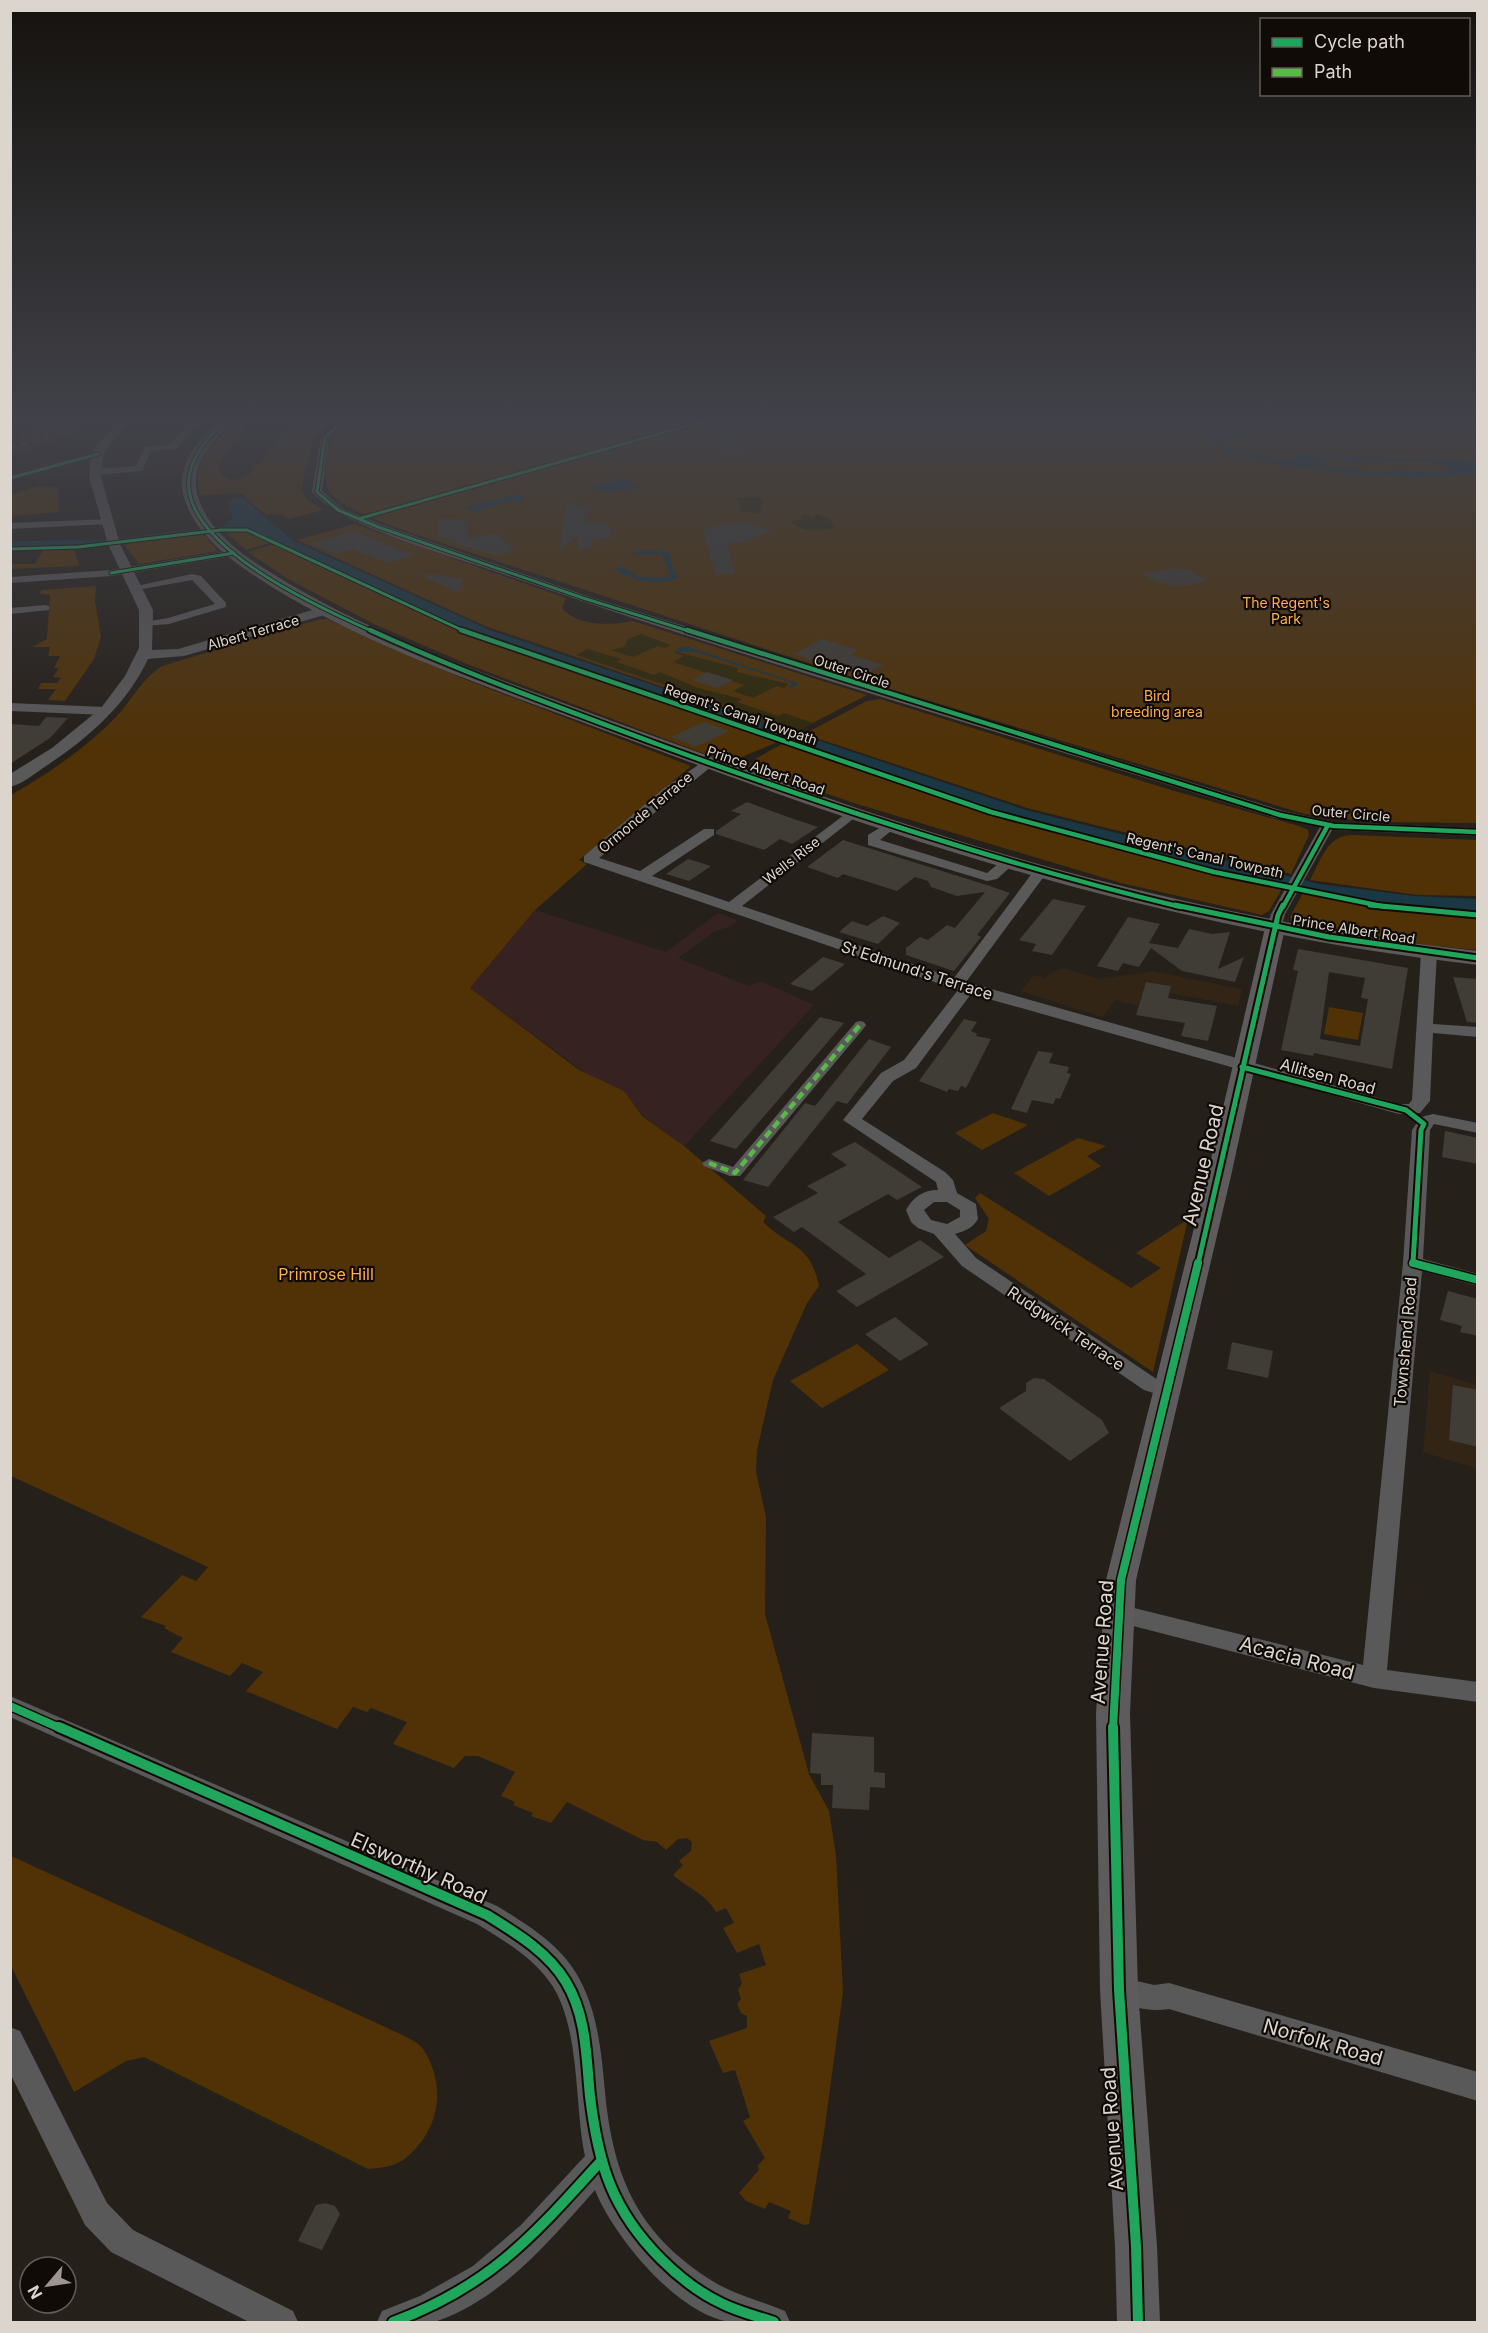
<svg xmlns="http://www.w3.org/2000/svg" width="1488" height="2333" font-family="Inter,sans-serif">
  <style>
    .built { fill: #332515 }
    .industrial { fill: #362321 }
    .green { fill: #513207; fill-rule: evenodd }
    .sand { fill: #30290a }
    .water { fill: #1a3744; fill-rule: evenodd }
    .building { fill: #403c36; fill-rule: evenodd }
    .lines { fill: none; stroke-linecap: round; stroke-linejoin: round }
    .pedestrian { fill: #5a595a; fill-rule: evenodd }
    .minor { fill: #5a595a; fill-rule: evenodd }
    .tertiary { fill: #5a595a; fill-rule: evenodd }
    .secondary { fill: #5d5b5b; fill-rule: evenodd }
    .primary { fill: #5c5959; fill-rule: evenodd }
    .rail { stroke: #5f5c5a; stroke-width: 2; stroke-dasharray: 6 6; stroke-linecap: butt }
    .quiet { stroke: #58b947; stroke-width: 4.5; stroke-dasharray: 8 4.5; stroke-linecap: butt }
    .cycleway-far4-casing { stroke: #100b06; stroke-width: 5 }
    .cycleway-far3-casing { stroke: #100b06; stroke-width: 8 }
    .cycleway-far2-casing { stroke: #100b06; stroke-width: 9 }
    .cycleway-far1-casing { stroke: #100b06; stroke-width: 11 }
    .cycleway-casing { stroke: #100b06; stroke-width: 14 }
    .cycleway-far4 { stroke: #20a55d; stroke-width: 3 }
    .cycleway-far3 { stroke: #20a55d; stroke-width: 4.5 }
    .cycleway-far2 { stroke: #20a55d; stroke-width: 5 }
    .cycleway-far1 { stroke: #20a55d; stroke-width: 8 }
    .cycleway { stroke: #20a55d; stroke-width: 10 }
    .labels { text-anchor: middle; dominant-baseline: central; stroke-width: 4.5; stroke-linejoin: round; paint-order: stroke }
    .far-park-label { font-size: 14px; fill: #feae4b; stroke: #100b06 }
    .far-street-label { font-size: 14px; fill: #dcd5cd; stroke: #100b06 }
    .street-label { font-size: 16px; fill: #dcd5cd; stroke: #100b06 }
    .park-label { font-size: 16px; fill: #feae4b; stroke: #100b06 }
    .near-street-label { font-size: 20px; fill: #dcd5cd; stroke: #100b06 }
  </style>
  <rect width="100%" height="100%" fill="#26201a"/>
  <!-- built -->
  <path class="built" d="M55 420H109L11 457V436Z
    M1064 968 1099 979 1153 971 1242 989 1238 1006 1169 993 1171 986 1146 982 1138 1006 1116 1000 1102 1017 1021 991 1034 975 1045 979 1050 973Z
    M1430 1371 1477 1385V1469L1423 1452Z"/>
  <!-- industrial -->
  <path class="industrial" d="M535 910 666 952 718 913 738 920 731 926 714 932 678 958 749 986 761 981 814 1005 684 1146 470 988Z"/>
  <!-- green -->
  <path class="green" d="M236 420H251L246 427 289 428 295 420H333L313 437 302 488 307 500 323 510 288 519 281 514 267 515 247 500 243 493 200 495C190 463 216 441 236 420ZM246 428H288L259 464H253L250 475 232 480 223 477 218 469 223 456Z
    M350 420H1477V823L1371 822 1305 814 870 683 417 535C397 527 331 507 326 485 324 476 326 465 327 457 330 439 334 430 350 420Z
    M38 486 58 487 59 512 11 516V494Z
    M354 524 566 598 562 608C577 627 613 625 633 621L867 695 795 732 485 626 297 540Z
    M223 530H244L273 542 246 550Z
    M202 533 218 551 139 564 124 544Z
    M274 544 457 630 778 742 739 758 718 759 467 664 374 624 288 579 248 552Z
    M74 549 79 566 11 569V564H35L43 550Z
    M96 586 95 601 101 637 94 659 65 701 48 700 56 689H38L41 683H57L61 678 53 677 59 668H54L60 656H48L50 647H32L47 639 50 595 40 594 41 590Z
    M327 619 464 679 691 766 579 860 587 864 535 910 470 988 579 1070 624 1091 642 1116 684 1146 766 1216 763 1222C790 1248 810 1243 819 1286L807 1303 773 1380 757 1450 756 1472 766 1517 765 1614 809 1774 829 1811 836 1855 843 1992 824 2133 809 2224 804 2225 788 2218 791 2211 769 2202 765 2209 746 2201 739 2193 759 2170 758 2165 765 2158 743 2121 750 2117 735 2070 723 2073 709 2041 747 2028V2016L741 2013 737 2004 741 1999 738 1990 742 1983 739 1974 766 1965 759 1944 737 1953 723 1928 734 1923 726 1908 716 1912C706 1894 689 1889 673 1875L683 1865 679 1861 691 1851 692 1842 687 1838 678 1839 666 1850 657 1842 643 1840 567 1802 551 1823 531 1816 533 1813 513 1805 515 1802 501 1796 515 1772 478 1756H465L454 1768 393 1744 407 1722 371 1708 367 1712 353 1707 337 1729 246 1691 263 1672 242 1663 230 1676 171 1652 183 1638 164 1628 166 1626 141 1617 182 1575 196 1581 208 1567 11 1476V795C46 775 83 750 112 721 130 704 141 679 162 666L317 620Z
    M880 699 1171 790 1299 826 1308 830 1309 835 1291 874 1027 808 804 734 867 701Z
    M782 744 1038 829 1282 889 1269 911 1262 915 1121 883 857 804 748 767 757 758Z
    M1352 835 1477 840V896L1417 895 1310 880C1320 862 1327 835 1352 835Z
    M1303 893 1371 907 1477 916V950L1428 945 1292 921 1290 917Z
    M1329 1007 1363 1013 1358 1040 1324 1034Z
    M993 1113 1028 1125 982 1150 955 1133Z
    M1078 1138 1106 1146 1087 1156 1101 1166 1049 1196 1014 1173Z
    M980 1193 1131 1288 1161 1268 1136 1253 1188 1219 1153 1372 965 1245 986 1231 989 1219 975 1198Z
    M857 1344 889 1370 822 1408 790 1381Z
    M11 1856 383 2026C394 2032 416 2039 423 2049 448 2087 439 2133 403 2160 393 2167 379 2168 368 2169L144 2057 126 2061 74 2092 11 1966Z"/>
  <!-- sand -->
  <path class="sand" d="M736 497H759L762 502 759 513 741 512Z
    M817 514 830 519 834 528C822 532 799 532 791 521L802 519 801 515H811L808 516 814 518Z
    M641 634 671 645 665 648 658 646 633 657 611 650 624 647 628 639Z
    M588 649 621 659 617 662 654 675 660 672 698 688 742 699 737 702 778 716 784 713 813 723 799 730 576 655Z
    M677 652 738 668 737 672 789 684 784 688 777 686 753 698 733 691 744 685 673 662 684 656 675 653Z"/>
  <!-- water -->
  <path class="water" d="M1231 431C1255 433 1273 450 1296 453 1358 460 1415 456 1477 461V475C1465 474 1453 477 1441 477 1393 479 1241 470 1208 440V435ZM1232 435 1245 436 1300 459 1285 460 1238 450 1240 448 1226 446 1228 445 1219 441 1222 440 1219 436ZM1328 458C1344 461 1360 463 1378 463 1396 463 1434 457 1449 470L1444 473 1397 471 1375 473 1319 465 1321 460Z
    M623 479 642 487 609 492 587 488Z
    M520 494 526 500 501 503 473 512 465 508C469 505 511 496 520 494Z
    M243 498 292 540 492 631 1026 810 1319 884 1415 896 1477 899V913L1363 902 1243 876 1005 815 461 630 247 530 222 529 81 546 11 548 10 541 103 540 223 526 233 518 228 507 232 506 227 500Z
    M654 550 669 553 674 572 679 577C657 588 633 580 614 569L621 566 639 577H670L662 554 634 555 633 552Z
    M682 647H689L800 684 787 689 793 683 696 652H673Z"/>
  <!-- building -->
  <path class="building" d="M741 438 748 452 720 455 717 440Z
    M567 502 589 509 584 521 610 525 611 538 591 540 592 548 578 549 577 536 560 549Z
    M438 519H459L468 523 467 539 495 533 515 550 497 556 454 543 458 542 437 535Z
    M746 522 772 531 742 542 727 544 735 573 716 575 703 534 707 527Z
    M354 530 365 536 414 555 388 563 352 549 335 554 311 544Z
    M1173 568 1189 570 1207 580 1191 585 1174 586 1158 582 1142 574Z
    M426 573 463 579 459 593 425 577Z
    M823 639 858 650 850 655 884 665 866 674H856L793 654Z
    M707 672 733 680 717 688 692 680Z
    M46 717 68 718 50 738 10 764V724L39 726Z
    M704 722 729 731 696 747 671 737Z
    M747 802 788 817 818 827 792 844 780 839 764 850 716 834V831L741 814 731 811Z
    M843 840 990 886 1010 893 977 935 981 937 954 971 906 955V948L920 937 928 940 947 925 955 928 985 892 957 896 931 887 928 881 915 877 897 891 843 874 838 878 807 867Z
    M688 859 711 866 689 881 666 874Z
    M1053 899 1086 906 1052 955 1032 951 1036 944 1019 940Z
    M883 916 900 923 878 944 839 932 852 921 867 926Z
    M1128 917 1160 924 1149 943 1178 948 1189 929 1212 934 1230 932 1218 969 1244 957 1235 982 1182 971 1151 948 1139 967 1123 963 1118 971 1097 966Z
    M1298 949 1408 968 1392 1069 1314 1053 1313 1056 1281 1050 1298 971 1293 970ZM1329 972 1365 978 1361 998 1368 999 1360 1046 1320 1039Z
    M823 957 845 964 812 991 790 984Z
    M1453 977 1478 979V1023L1467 1022Z
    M1146 982 1171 986 1168 998 1217 1006 1208 1041 1181 1036 1185 1023 1136 1015Z
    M820 1017 844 1023 736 1149 710 1141Z
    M964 1019 977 1022 971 1031 977 1034 976 1036 991 1039 966 1088 961 1086 958 1091 949 1089 947 1092 919 1081Z
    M869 1039 891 1047 847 1104 837 1101 768 1187 743 1180 805 1103 815 1106Z
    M1038 1051 1053 1053 1049 1063 1069 1067 1067 1073 1071 1074 1060 1099 1056 1098 1053 1104 1032 1100 1027 1113 1011 1109Z
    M1445 1131 1478 1138V1164L1442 1157Z
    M855 1142 922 1187 897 1200 888 1194 838 1222 889 1258 920 1240 944 1257 857 1307 836 1291 866 1274 802 1227 794 1232 773 1217 818 1193 807 1186 847 1165 831 1154Z
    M1448 1291 1478 1299V1336L1460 1332 1462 1326 1440 1320Z
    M895 1317 929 1344 900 1361 865 1334Z
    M1232 1342 1273 1351 1268 1378 1227 1369Z
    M1034 1378 1044 1379 1102 1420 1109 1433 1070 1461 999 1408 1026 1391V1383Z
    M1453 1385 1478 1390V1447L1449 1440Z
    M812 1733 874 1737V1772L885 1773V1788L870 1787 869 1810 832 1808 833 1785H821V1774L810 1773Z
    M325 2203 335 2206 340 2214 322 2250 298 2241 316 2205Z"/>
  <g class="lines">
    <!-- pedestrian -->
    <path class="pedestrian" d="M860 1021 864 1022 866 1025 864 1028 740 1176H730L704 1166 702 1163 709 1159 733 1167 856 1022Z"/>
    <!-- minor -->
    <path class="minor" d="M10 420H23L10 425Z
      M191 420H200L177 449 151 451 142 471 95 475 90 472 95 469 136 466 145 447 171 444Z
      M340 420H349L329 438 322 491 341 508 382 525 587 596 1283 811 1334 822 1478 828V836L1332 830 1285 914 1280 931H1270L1267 928 1271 914 1320 827 1275 818C1018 737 758 663 503 574 453 556 346 529 312 492L321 437Z
      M1432 420H1478V425L1436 423Z
      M98 451 101 452V456L10 481V475Z
      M111 519V523L107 524 10 529V523Z
      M234 550 238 551V555L111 576 10 583V577L111 570Z
      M192 574 201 576 226 603V607L169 624 144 626V622L168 618 215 604 192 580 137 590 132 587Z
      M45 605 49 606V610L10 614V608Z
      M10 703 106 707 112 711 106 715 10 711Z
      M707 759 713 763 712 766 599 858 640 871 704 829H714V835L652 876 729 902 852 809 859 813 857 816 742 906 954 978 1036 868 1041 867 1048 871 966 982 1400 1104H1409L1412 1100 1421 953 1429 948 1437 953 1433 1024 1478 1027V1037L1433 1033 1430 1101 1420 1113 1399 1114 971 994 916 1068 893 1081 862 1119 945 1172 953 1180 957 1193 976 1204 978 1219C973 1228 965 1231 955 1234L976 1258 1158 1380 1173 1385 1176 1390 1173 1395 1166 1397 1144 1390 962 1266 934 1234 918 1228 911 1222 906 1210C913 1197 923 1190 938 1190L936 1182 843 1120 881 1073 904 1060 958 990 584 862V856L663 789ZM934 1202H947L960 1210V1217L947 1224 931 1220 924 1210Z
      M891 821 898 825 880 840 987 873 1004 859H1014L1016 862 997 879 987 881 868 845V835Z
      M1433 1114 1478 1123V1133L1434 1124 1430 1130 1423 1259 1478 1274V1286L1422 1271 1387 1670 1478 1682V1702L1374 1688 1110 1620 1106 1613 1110 1606 1118 1604 1363 1665 1403 1263 1412 1130 1421 1117Z
      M10 1696 497 1906C526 1924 558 1943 576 1973 598 2010 601 2050 605 2092 613 2177 638 2235 714 2282 736 2295 761 2301 785 2311L790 2322C771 2322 749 2325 730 2322 678 2315 613 2236 595 2190 551 2239 502 2299 437 2321 420 2327 395 2322 377 2322L382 2311 420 2296 473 2266 521 2225 585 2156C574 2104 581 2024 549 1981 531 1956 503 1940 477 1924L10 1717Z
      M1119 1977 1154 1985 1169 1983 1478 2072V2101L1169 2009C1149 2012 1128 2007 1109 1999L1105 1990 1109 1981Z
      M10 2027 20 2031 107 2203 133 2230 293 2311 298 2322H249L111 2252 85 2225 10 2073Z"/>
    <!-- tertiary -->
    <path class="tertiary" d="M119 420H130L104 452 101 477 120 544 153 610 152 650 178 649 326 606 333 610 331 613 184 656 148 659C126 706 86 740 43 768 33 775 22 784 10 787V774L52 748 101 708 125 676 139 648V610L108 544 89 477 92 452Z"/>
    <!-- secondary -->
    <path class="secondary" d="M1275 922 1282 924 1285 928 1231 1176 1136 1580 1130 1713 1138 1990 1157 2246 1160 2322H1117L1115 2246 1100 1990 1096 1713 1106 1580 1207 1176 1265 928 1268 924Z"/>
    <!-- primary -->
    <path class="primary" d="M219 420H233C214 442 188 464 198 496 209 536 253 562 286 582 384 640 497 678 604 718 765 777 927 836 1094 879 1220 911 1348 937 1478 951V965C1341 950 1207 922 1074 887 906 842 742 782 579 721 472 681 354 641 258 578 229 559 194 533 184 497 175 466 198 440 219 420Z"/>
    <!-- rail -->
    <path class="rail" d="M22 435 63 420
      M10 449 90 420"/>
    <!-- quiet -->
    <path class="quiet" d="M709 1163 735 1173 860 1025"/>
    <defs>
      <path id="cycleway-far4" d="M226 420C210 436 192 454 189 477 180 546 322 609 374 632
        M345 420 325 437 317 492 338 510 378 527 583 598 692 632
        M10 478 98 454
        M358 519 708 420
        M10 549 78 547 221 530H247L466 632
        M111 573 234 553"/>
      <path id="cycleway-far3" d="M370 630C464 673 561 708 657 744 829 807 1002 864 1181 907
        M461 630 991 812 1214 872 1386 907
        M687 630 1280 815 1334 826 1478 832
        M1283 907 1328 825"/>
      <path id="cycleway-far2" d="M1175 905 1329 937 1478 958
        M1370 905 1478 915
        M1242 1067 1406 1110 1424 1124 1421 1130 1413 1263 1417 1264
        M1198 1264 1278 915 1283 905"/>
      <path id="cycleway-far1" d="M1413 1263 1478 1280
        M10 1706 62 1729
        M1113 1729 1121 1580 1198 1263"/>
      <path id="cycleway" d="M59 1727 487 1915C516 1933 548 1952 566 1982 587 2017 586 2057 590 2096 598 2164 612 2210 661 2259 679 2277 699 2293 723 2304 739 2312 757 2316 774 2322
        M1113 1727 1119 1990 1136 2246 1138 2322
        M393 2322C490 2286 533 2236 601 2161"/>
    </defs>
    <!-- cycleway-far4 casing -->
    <use href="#cycleway-far4" class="cycleway-far4-casing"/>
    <!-- cycleway-far3 casing -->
    <use href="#cycleway-far3" class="cycleway-far3-casing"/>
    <!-- cycleway-far2 casing -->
    <use href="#cycleway-far2" class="cycleway-far2-casing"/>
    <!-- cycleway-far1 casing -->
    <use href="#cycleway-far1" class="cycleway-far1-casing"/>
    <!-- cycleway casing -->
    <use href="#cycleway" class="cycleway-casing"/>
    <!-- cycleway-far4 -->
    <use href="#cycleway-far4" class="cycleway-far4"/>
    <!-- cycleway-far3 -->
    <use href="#cycleway-far3" class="cycleway-far3"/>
    <!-- cycleway-far2 -->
    <use href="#cycleway-far2" class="cycleway-far2"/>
    <!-- cycleway-far1 -->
    <use href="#cycleway-far1" class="cycleway-far1"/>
    <!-- cycleway -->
    <use href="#cycleway" class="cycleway"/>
  </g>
  <!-- sky -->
  <linearGradient id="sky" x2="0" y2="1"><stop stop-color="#15120e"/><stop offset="0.56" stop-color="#414249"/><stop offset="1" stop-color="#414249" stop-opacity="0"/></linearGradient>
  <rect width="1488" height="747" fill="url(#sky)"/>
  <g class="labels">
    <!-- far-park labels -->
    <g class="far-park-label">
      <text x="1286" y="602">The Regent's<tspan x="1286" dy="16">Park</tspan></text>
      <text x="1157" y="695">Bird<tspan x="1157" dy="16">breeding area</tspan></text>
    </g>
    <!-- far-street labels -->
    <g class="far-street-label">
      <text transform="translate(253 632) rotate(-16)">Albert Terrace</text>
      <text transform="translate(852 671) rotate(18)">Outer Circle</text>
      <text transform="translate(741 714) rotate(19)">Regent's Canal Towpath</text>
      <text transform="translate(766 770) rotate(19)">Prince Albert Road</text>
      <text transform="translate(645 812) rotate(-40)">Ormonde Terrace</text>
      <text transform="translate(1351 813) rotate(5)">Outer Circle</text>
      <text transform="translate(1205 855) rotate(13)">Regent's Canal Towpath</text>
      <text transform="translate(791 860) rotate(-38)">Wells Rise</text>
      <text transform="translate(1354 929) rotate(9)">Prince Albert Road</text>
    </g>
    <!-- street labels -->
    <g class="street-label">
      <text transform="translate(917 970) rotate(18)">St Edmund's Terrace</text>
      <text transform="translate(1328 1076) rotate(15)">Allitsen Road</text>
      <text transform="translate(1066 1328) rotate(34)">Rudgwick Terrace</text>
      <text transform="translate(1405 1342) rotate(-85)">Townshend Road</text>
    </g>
    <!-- park labels -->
    <g class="park-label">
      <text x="326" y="1274">Primrose Hill</text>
    </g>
    <!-- near-street labels -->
    <g class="near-street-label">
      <text transform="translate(1203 1165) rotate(-77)">Avenue Road</text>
      <text transform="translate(1102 1642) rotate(-86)">Avenue Road</text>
      <text transform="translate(1297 1658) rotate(15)">Acacia Road</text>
      <text transform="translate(419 1868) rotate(24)">Elsworthy Road</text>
      <text transform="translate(1323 2042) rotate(16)">Norfolk Road</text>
      <text transform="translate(1112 2129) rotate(-94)">Avenue Road</text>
    </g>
  </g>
  <!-- border -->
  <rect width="1488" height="2333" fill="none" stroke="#dcd5cd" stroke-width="24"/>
  <!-- legend -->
  <rect x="1260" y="18" width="210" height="78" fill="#100b06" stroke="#625c56" stroke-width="1.5"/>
  <rect x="1272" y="38" width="30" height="9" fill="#20a55d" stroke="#625c56" stroke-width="1.5"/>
  <text x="1314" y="48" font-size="18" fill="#dcd5cd">Cycle path</text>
  <rect x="1272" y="68" width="30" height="9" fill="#58b947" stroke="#625c56" stroke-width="1.5"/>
  <text x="1314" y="78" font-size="18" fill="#dcd5cd">Path</text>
  <!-- north arrow -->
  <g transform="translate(48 2285) rotate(241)"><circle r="28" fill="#100b06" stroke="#625c56" stroke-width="1.5"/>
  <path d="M0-4.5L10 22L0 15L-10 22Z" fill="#9c968e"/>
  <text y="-9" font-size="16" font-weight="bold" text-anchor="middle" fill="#dcd5cd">N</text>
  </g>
</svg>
